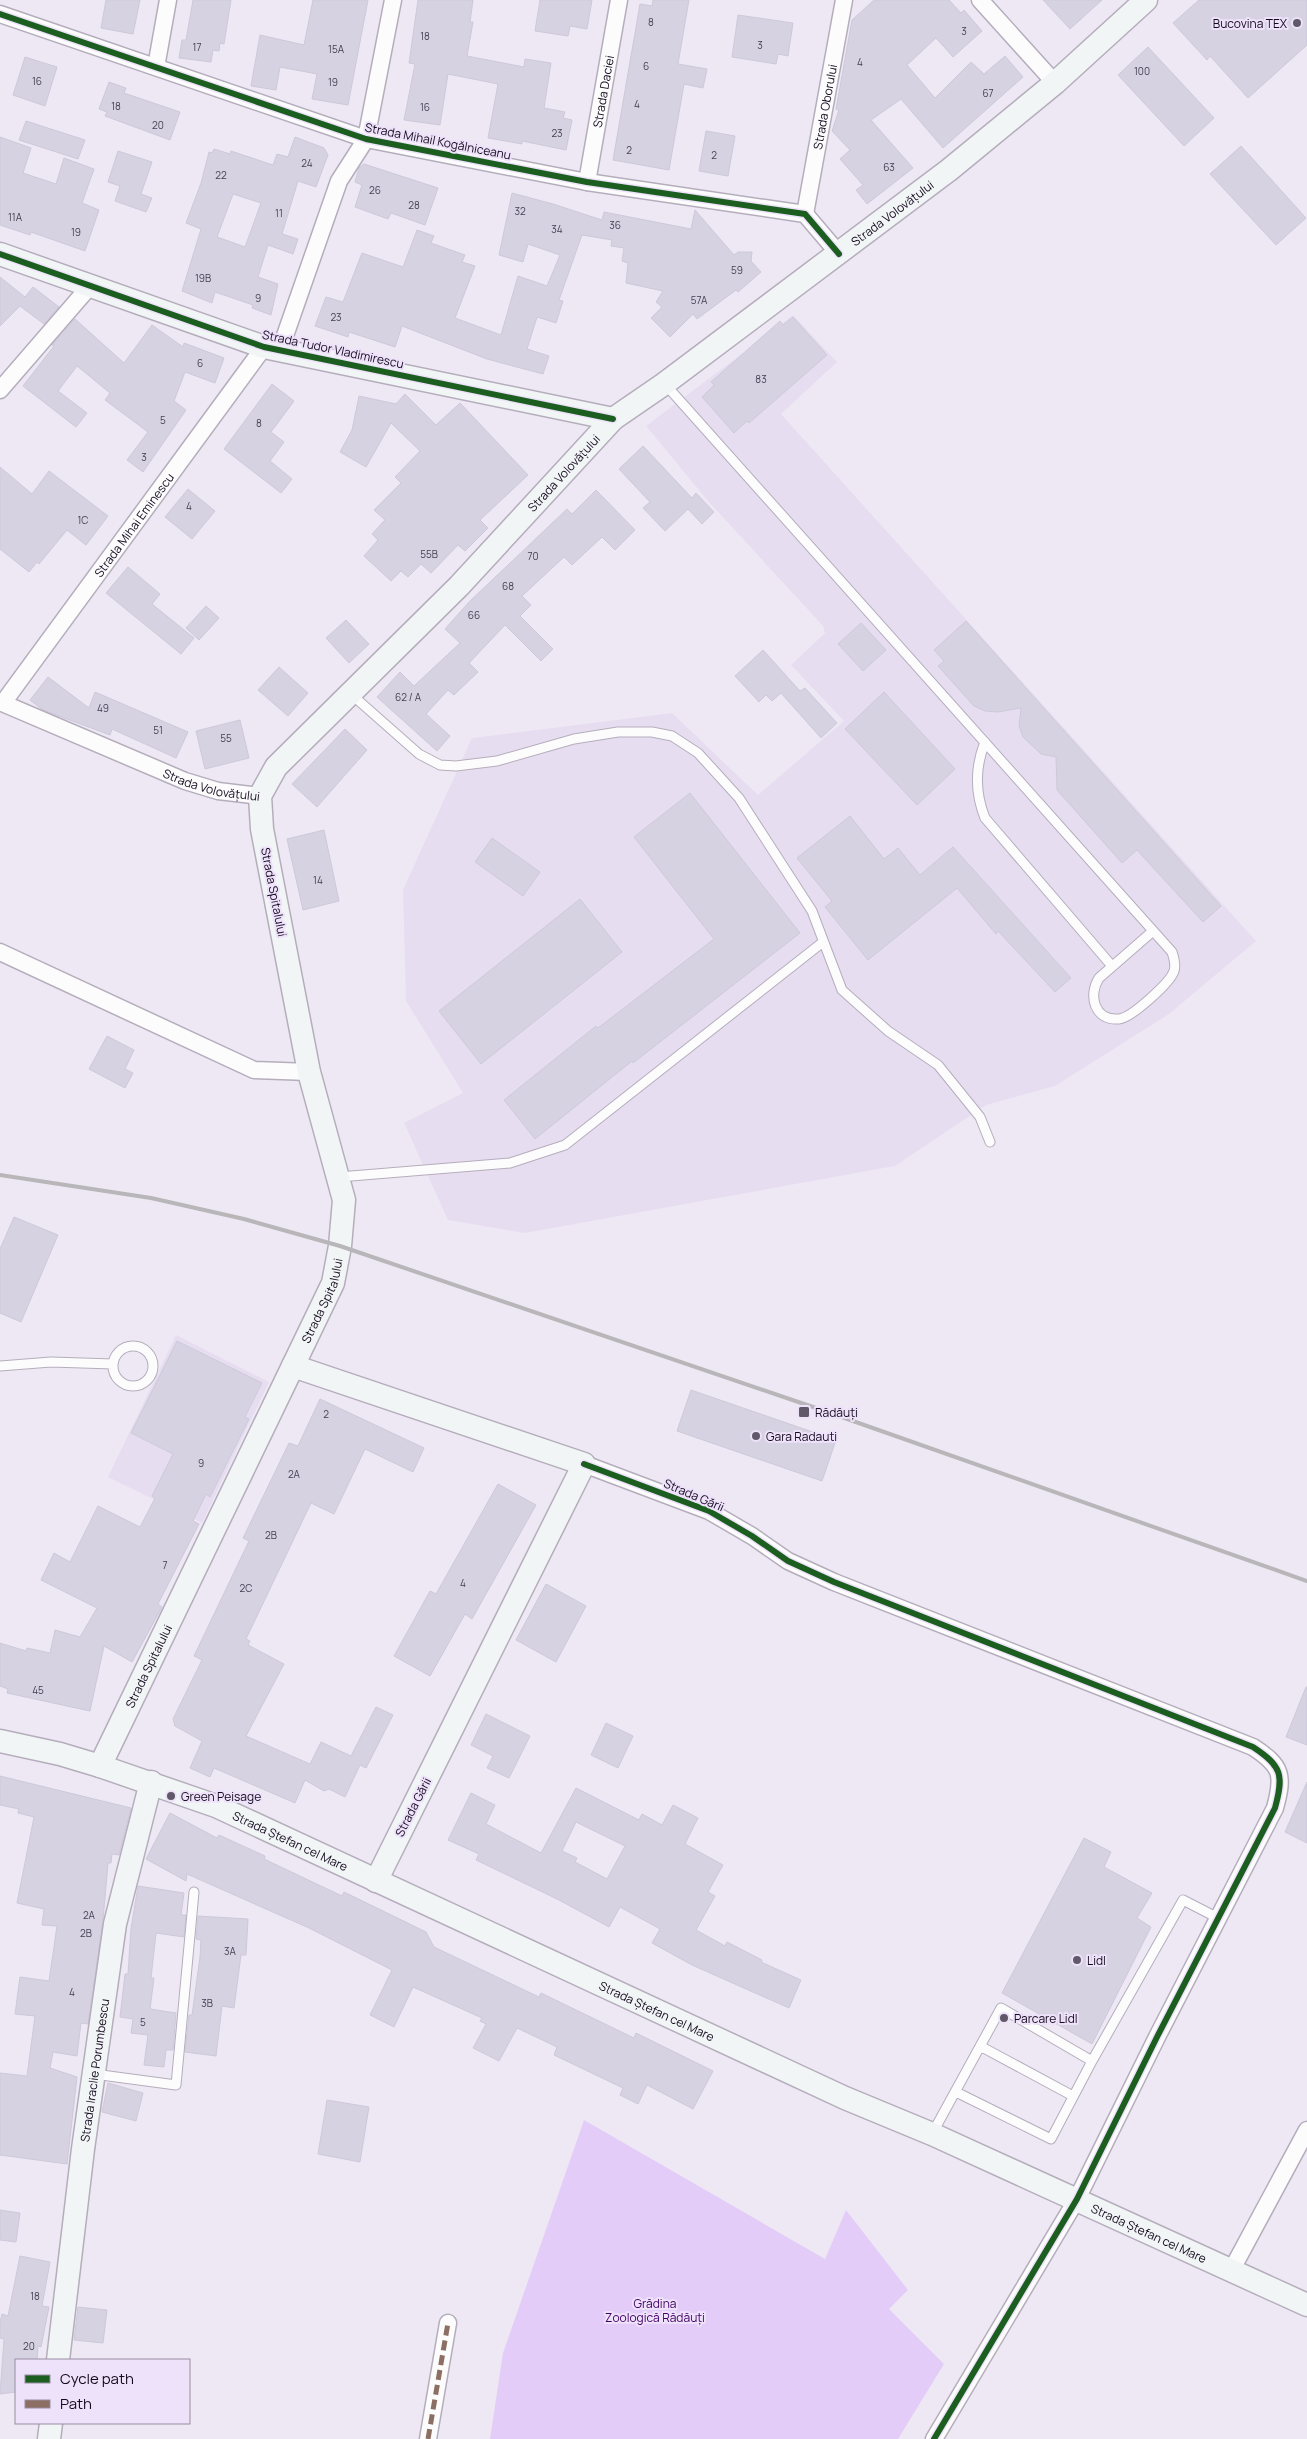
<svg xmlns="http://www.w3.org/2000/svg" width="1307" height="2439" font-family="Manrope,sans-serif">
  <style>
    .built { fill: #e7ddf1 }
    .green { fill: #e3cdf8 }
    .building { fill: #d6d2e2; stroke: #cdc9da; fill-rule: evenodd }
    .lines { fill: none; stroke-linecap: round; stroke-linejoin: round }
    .lane-casing { stroke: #b5adbc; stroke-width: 11 }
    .street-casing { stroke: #b5adbc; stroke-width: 19 }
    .secondary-casing { stroke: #b5adbc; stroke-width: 25 }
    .lane { stroke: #fcfcfd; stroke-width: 9 }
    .street { stroke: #fcfcfd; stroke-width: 16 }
    .secondary { stroke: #f2f5f6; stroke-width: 22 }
    .rail { stroke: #b8b6b9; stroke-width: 4 }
    .quiet { stroke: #8d6e63; stroke-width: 5; stroke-dasharray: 10 5; stroke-linecap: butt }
    .cycleway-casing { stroke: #eee2fa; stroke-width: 9 }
    .cycleway { stroke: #1b5e20; stroke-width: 6 }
    .poi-dot { fill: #61586a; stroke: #eee2fa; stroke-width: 2 }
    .labels { text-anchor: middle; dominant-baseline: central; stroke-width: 4; stroke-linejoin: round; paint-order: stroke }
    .number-label { font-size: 10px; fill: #484053 }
    .poi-label { font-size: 12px; fill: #150b1f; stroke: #eee2fa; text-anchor: start }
    .street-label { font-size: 12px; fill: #150b1f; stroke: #eee2fa }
    .park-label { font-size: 12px; fill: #430067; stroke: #eee2fa }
  </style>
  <rect width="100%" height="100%" fill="#eee8f4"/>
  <!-- built -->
  <path class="built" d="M793 315 837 362 781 414 1256 941 1169 1014 1055 1086 986 1105 895 1166 525 1233 448 1220 404 1123 463 1093 406 1001 403 890 472 738 672 713 758 795 844 721 791 665 825 633 823 626 708 501 646 426Z
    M176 1335 269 1382 202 1523 108 1477Z"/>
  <!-- green -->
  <path class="green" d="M584 2120 825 2259 846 2210 908 2290 889 2309 944 2364 898 2439H490L503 2353Z"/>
  <!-- building -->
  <path class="building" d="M106 0H140L133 34 101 28Z
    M193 0H231L224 44 220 43 219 51 213 50 211 62 179 58 182 40H186Z
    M313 0H368L348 105 312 99 317 74 280 67 276 90 251 86 260 35 304 45Z
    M418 0H473L470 22H473L467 56 524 67 525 59 551 63 544 108 565 112 563 118 572 120 566 150 522 141V144L488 138 498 84 448 74 440 125 404 120 415 64 409 63Z
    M540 0H592L587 29 570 26 568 36 535 31Z
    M653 0H689L678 64 707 69 703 88 684 84 669 170 613 160 640 4 652 6Z
    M874 0H949L961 13 964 10 982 31 953 57 936 38 907 65 935 98 971 62 984 74 1005 56 1023 77 943 148 901 99 871 120 913 168 867 204 856 190 863 185 840 159 850 150 832 131 839 110 836 109 852 20Z
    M1043 0H1102L1070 29Z
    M1199 0H1307V45L1248 98 1210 56 1207 60 1173 23Z
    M738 15 793 23 788 56 778 54 776 64 732 57Z
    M1148 47 1214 118 1184 146 1118 75Z
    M25 57 57 67 45 106 13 95Z
    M109 82 126 88 124 93 180 112 170 140 105 116 107 112 99 109Z
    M26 121 85 140 78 159 19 140Z
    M706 131 735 136 728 176 699 171Z
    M0 137 31 148 23 173 56 184 64 158 94 169 82 203 99 210 85 251 31 232 30 235 0 225Z
    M295 137 324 148 328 155 316 187 298 181 282 234 298 239 293 254 268 245 258 277 278 284 271 315 252 308 253 305 215 292 212 303 182 291 201 229 186 223 201 183 209 152 212 153 214 149 230 154 231 151 273 165 277 154 288 157ZM233 194 261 203 245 247 217 237Z
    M1241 146 1306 218 1276 245 1210 174Z
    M118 151 152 162 141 194 152 198 146 212 115 201 120 186 108 182Z
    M364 164 438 188 425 225 391 213 388 219 355 207 362 185 355 182 359 168Z
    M512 193 553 204 602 220 604 212 691 229 695 210 734 255 738 252H752L751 261 761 272 738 292 736 290 697 319 693 314 670 337 651 318 662 307 656 302 663 291 626 283 628 263 622 261 624 248 611 246 612 240 582 235 559 300 563 301 556 323 537 317 527 349 549 356 543 374 487 359 402 326 395 347 349 332 348 337 315 326 326 297 343 302 362 253 403 267 417 230 434 236 431 243 465 255 462 262 475 266 455 318 501 335 518 276 547 286 560 255 528 244 523 262 499 255Z
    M0 277 25 297 33 287 59 307 44 324 20 306 0 326Z
    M793 317 827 355 749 423 747 421 734 433 702 397 714 385 711 382 780 321 783 325Z
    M75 319 124 363 152 325 183 347 184 343 224 358 215 383 185 372 174 401 186 410 143 472 127 460 148 432 105 400 110 393 77 366 58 391 87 413 76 427 23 386 54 346 52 345Z
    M272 384 294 401 271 432 284 442 270 461 292 479 281 493 224 449Z
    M405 394 436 425 460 403 528 475 480 520 488 528 465 551 458 545 431 573 421 564 408 577 401 571 391 581 364 556 378 540 372 534 385 520 374 510 401 483 395 477 420 451 391 423 366 467 340 452 352 430 359 396 396 404Z
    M643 446 692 498 696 493 714 512 702 524 688 509 665 531 643 508 650 502 619 469Z
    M0 467 32 494 49 471 108 516 86 545 67 530 39 564 37 562 29 572 0 549Z
    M188 489 215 511 192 539 165 517Z
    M596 490 635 530 615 550 602 537 572 565 564 557 522 596 531 605 520 616 553 649 541 661 505 625 469 663 478 672 454 695 448 690 426 714 450 736 437 751 377 697 400 672 414 686 460 643 445 629 470 601 567 509 572 514Z
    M128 567 160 594 152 604 194 638 181 654 106 593Z
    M206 606 219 618 199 640 186 628Z
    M346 620 369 644 349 663 326 638Z
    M966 621 1221 906 1203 922 1137 850 1122 863 1057 790 1056 757 1041 754 1023 737 1019 726 1021 708 998 712 985 711 974 706 938 666 944 661 934 650Z
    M861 623 886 650 863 671 838 644Z
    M763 650 800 691 805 688 837 723 821 738 781 693 772 701 766 695 759 702 735 676Z
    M279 667 308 693 288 716 258 690Z
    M48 677 89 708 95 692 188 732 176 758 112 729 110 735 43 710 30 700Z
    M884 692 955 769 917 805 845 729Z
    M240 720 249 758 205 769 196 731Z
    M345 729 367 750 317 807 292 784Z
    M690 793 800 933 633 1063 632 1061 535 1139 504 1100 596 1026 598 1028 714 939 634 837Z
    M850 816 884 859 898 848 920 875 953 847 1071 978 1055 992 998 931 996 934 957 888 868 960 825 907 832 901 797 858Z
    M324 830 339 901 303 910 287 839Z
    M492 838 540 872 523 896 475 862Z
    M580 899 622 952 481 1064 439 1011Z
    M107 1036 134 1050 125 1069 133 1073 125 1088 89 1069Z
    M14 1217 58 1235 21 1322 0 1313V1249Z
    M177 1341 262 1383 245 1417 249 1419 210 1497 206 1494 193 1521 199 1524 158 1604 162 1607 132 1662 104 1646 90 1711 7 1693 8 1689 0 1686V1643L26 1651 27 1648 50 1653 55 1630 80 1637 97 1608 41 1580 54 1553 70 1562 98 1506 140 1527 155 1498 152 1496 173 1454 131 1433Z
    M691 1390 836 1440 822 1481 677 1431Z
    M320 1399 424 1448 413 1472 365 1449 334 1514 311 1503 246 1639 250 1641 248 1645 284 1664 246 1736 310 1764 321 1742 351 1756 376 1707 393 1715 366 1768 360 1765 345 1797 329 1789 324 1791 305 1780 295 1803 214 1768 210 1777 190 1768 202 1741 175 1726 173 1719 202 1660 194 1656 249 1541 243 1538 289 1443 298 1446Z
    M498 1484 536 1505 472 1619 465 1614 430 1676 394 1656 430 1591 436 1594Z
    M546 1584 586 1606 556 1662 516 1640Z
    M1306 1687H1307V1745L1286 1737Z
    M486 1714 530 1736 509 1778 487 1768 493 1756 471 1745Z
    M606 1723 633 1736 618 1768 591 1755Z
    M0 1776 131 1808 119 1855 112 1854 111 1863H108L103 1920 88 2024 81 2023 77 2056 53 2052 50 2068 77 2077 67 2164 0 2155V2073L27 2076 35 2016 15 2014 20 1977 49 1981 57 1926 42 1925 44 1909 17 1903 34 1817 18 1813 19 1809 0 1805Z
    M1307 1782V1843L1285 1832Z
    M576 1788 639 1820 642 1814 662 1825 673 1805 698 1818 685 1844 723 1865 708 1892 715 1896 696 1930 725 1946 727 1942 762 1960 761 1962 801 1980 789 2008 692 1965 652 1943 660 1929 620 1907 609 1927 557 1899 476 1860 479 1854 448 1840 471 1793 495 1805 486 1824 541 1853ZM576 1822 625 1846 607 1879 575 1862 577 1858 562 1851Z
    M170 1813 217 1838 219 1835 265 1856 264 1859 342 1896 344 1892 426 1932 434 1947 539 1997 541 1993 634 2038 636 2033 713 2071 693 2109 647 2085 638 2104 620 2095 623 2088 554 2055 557 2047 517 2028 499 2061 473 2048 486 2024 480 2021 482 2018 413 1987 394 2027 370 2015 392 1970 309 1928 187 1874 186 1881 146 1859Z
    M1084 1838 1111 1852 1104 1867 1152 1893 1137 1918 1151 1927 1092 2044 1002 1993Z
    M138 1886 184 1893 181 1915H186L184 1937 156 1933 151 1978H154L150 2009 176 2013 173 2050H166L164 2067 144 2065 148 2035 131 2033 133 2019 120 2017 125 1974H128L131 1929Z
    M198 1916 248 1919 246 1955H241L234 2008 222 2006 216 2056 185 2052 189 2015H192L200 1957 201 1940 196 1939Z
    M108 2083 143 2093 136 2121 102 2112Z
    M327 2100 369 2107 360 2162 318 2154Z
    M0 2210 20 2213 16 2242 0 2240Z
    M20 2256 50 2262 42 2306 49 2307 41 2347 38 2346 37 2360H16V2392L0 2394 4 2339 0 2338V2322L2 2314 8 2316Z
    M78 2307 107 2310 103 2343 74 2340Z"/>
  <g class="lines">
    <defs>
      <path id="lane" d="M665 384 1172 952C1174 958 1176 965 1174 971 1170 983 1131 1018 1119 1019 1094 1021 1088 995 1099 978L1153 931
        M351 694 419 754 440 765 456 766 497 761 574 739 618 732H652L672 736 698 753 739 798 812 911 842 990 888 1031 938 1065 980 1117 990 1142
        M985 742C975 767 975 793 985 818L1112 966
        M339 1177 510 1163 565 1145 823 942
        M113 1366a20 20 0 1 1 40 0a20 20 0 1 1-40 0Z
        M0 1366 51 1362 113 1364
        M980 2046 1073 2096
        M94 2074 176 2085 194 1892
        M956 2092 1051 2139 1092 2061
        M932 2134 1001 2008 1092 2061 1183 1900 1218 1918"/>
      <g id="street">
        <path d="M980 0 1055 83"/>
        <path d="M0 14 366 139 587 182 805 214 839 254"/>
        <path d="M156 67 168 0"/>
        <path id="s1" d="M587 182 619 0"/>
        <path id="s2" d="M805 214 844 0"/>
        <path d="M280 350 339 181 366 139 393 0"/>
        <path d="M0 390 90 286"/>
        <path id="s3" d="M0 702 185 781 218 791 260 796"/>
        <path id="s4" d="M3 703 264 347"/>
        <path d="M0 952 254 1070 309 1072"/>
        <path d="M584 1464 709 1511 752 1536 788 1561 834 1582 1253 1747C1282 1766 1284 1775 1275 1808L1158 2035 1077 2199 934 2439"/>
        <path d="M1231 2271 1307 2130"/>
        <path d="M428 2439 448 2323"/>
      </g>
      <g id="secondary">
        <path d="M0 254 264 347 613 419"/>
        <path d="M293 1366 584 1464 376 1881"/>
        <path id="s5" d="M0 1741 60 1754 100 1766 216 1806 845 2098 932 2134 1307 2305"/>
        <path id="s6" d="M100 1766 333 1283 340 1246 344 1200 309 1072 262 829 260 796 276 767 459 586 613 419 664 384 949 170 1055 83 1146 0"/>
        <path id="s7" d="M58 2360 83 2149 115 1924 151 1782"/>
        <path d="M49 2439 51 2423"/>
      </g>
    </defs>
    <!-- lane casing -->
    <use href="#lane" class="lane-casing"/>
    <!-- street casing -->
    <use href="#street" class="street-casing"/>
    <!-- secondary casing -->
    <use href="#secondary" class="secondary-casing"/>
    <!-- lane -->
    <use href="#lane" class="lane"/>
    <!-- street -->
    <use href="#street" class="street"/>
    <!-- secondary -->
    <use href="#secondary" class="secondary"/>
    <!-- rail -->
    <path class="rail" d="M0 1175 151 1198 244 1219 340 1246 816 1408 1307 1581"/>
    <!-- quiet -->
    <path class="quiet" d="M428 2439 448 2323"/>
    <defs>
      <path id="cycleway" d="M0 14 366 139 587 182 805 214 839 254
        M0 254 264 347 613 419
        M584 1464 709 1511 752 1536 788 1561 834 1582 1253 1747C1282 1766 1284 1775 1275 1808L1158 2035 1077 2199 934 2439"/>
    </defs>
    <!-- cycleway casing -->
    <use href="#cycleway" class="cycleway-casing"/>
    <!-- cycleway -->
    <use href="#cycleway" class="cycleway"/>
  </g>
  <!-- markers -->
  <g class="poi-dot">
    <circle cx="1297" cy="23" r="5"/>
    <rect x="798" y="1406" width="12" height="12" rx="2.5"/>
    <circle cx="756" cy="1436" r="5"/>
    <circle cx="171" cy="1796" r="5"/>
    <circle cx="1077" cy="1960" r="5"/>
    <circle cx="1004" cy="2018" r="5"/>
  </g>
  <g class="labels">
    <!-- number labels -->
    <g class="number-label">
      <text x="651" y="22">8</text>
      <text x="964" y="31">3</text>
      <text x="425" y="36">18</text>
      <text x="760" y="45">3</text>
      <text x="197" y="47">17</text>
      <text x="336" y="49">15A</text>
      <text x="860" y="62">4</text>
      <text x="646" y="66">6</text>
      <text x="1142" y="71">100</text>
      <text x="37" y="81">16</text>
      <text x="333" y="82">19</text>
      <text x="988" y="93">67</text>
      <text x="637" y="104">4</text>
      <text x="116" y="106">18</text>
      <text x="425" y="107">16</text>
      <text x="158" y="125">20</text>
      <text x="557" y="133">23</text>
      <text x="629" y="150">2</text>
      <text x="714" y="155">2</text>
      <text x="307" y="163">24</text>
      <text x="889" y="167">63</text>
      <text x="221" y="175">22</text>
      <text x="375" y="190">26</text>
      <text x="414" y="205">28</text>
      <text x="520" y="211">32</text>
      <text x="279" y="213">11</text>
      <text x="15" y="217">11A</text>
      <text x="615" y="225">36</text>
      <text x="557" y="229">34</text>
      <text x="76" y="232">19</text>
      <text x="737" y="270">59</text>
      <text x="203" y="278">19B</text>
      <text x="258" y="298">9</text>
      <text x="699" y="300">57A</text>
      <text x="336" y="317">23</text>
      <text x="200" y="363">6</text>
      <text x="761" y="379">83</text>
      <text x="163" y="420">5</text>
      <text x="259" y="423">8</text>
      <text x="144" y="457">3</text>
      <text x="189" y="506">4</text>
      <text x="83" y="520">1C</text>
      <text x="429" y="554">55B</text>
      <text x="533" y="556">70</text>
      <text x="508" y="586">68</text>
      <text x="474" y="615">66</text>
      <text x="408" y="697">62 / A</text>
      <text x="103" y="708">49</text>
      <text x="158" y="730">51</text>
      <text x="226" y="738">55</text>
      <text x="318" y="880">14</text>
      <text x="326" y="1414">2</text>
      <text x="201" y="1463">9</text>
      <text x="294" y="1474">2A</text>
      <text x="271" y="1535">2B</text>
      <text x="165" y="1565">7</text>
      <text x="463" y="1583">4</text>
      <text x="246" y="1588">2C</text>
      <text x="38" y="1690">45</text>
      <text x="89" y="1915">2A</text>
      <text x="86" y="1933">2B</text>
      <text x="230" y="1951">3A</text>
      <text x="72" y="1992">4</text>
      <text x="207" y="2003">3B</text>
      <text x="143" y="2022">5</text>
      <text x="35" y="2296">18</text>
      <text x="29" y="2346">20</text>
    </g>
    <!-- poi labels -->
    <g class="poi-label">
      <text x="1287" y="23" text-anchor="end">Bucovina TEX</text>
      <text x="815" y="1412">Rădăuți</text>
      <text x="766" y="1436">Gara Radauti</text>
      <text x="181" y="1796">Green Peisage</text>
      <text x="1087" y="1960">Lidl</text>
      <text x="1014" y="2018">Parcare Lidl</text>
    </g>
    <!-- street labels -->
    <g class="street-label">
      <text stroke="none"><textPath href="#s1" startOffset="92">Strada Daciei</textPath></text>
      <text stroke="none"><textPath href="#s2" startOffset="109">Strada Oborului</textPath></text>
      <text transform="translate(438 141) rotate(11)">Strada Mihail Kogălniceanu</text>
      <text stroke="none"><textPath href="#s6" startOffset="1898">Strada Volovățului</textPath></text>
      <text transform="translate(333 349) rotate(12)">Strada Tudor Vladimirescu</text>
      <text stroke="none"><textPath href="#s6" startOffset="1478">Strada Volovățului</textPath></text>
      <text stroke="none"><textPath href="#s4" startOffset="221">Strada Mihai Eminescu</textPath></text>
      <text stroke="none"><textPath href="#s3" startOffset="228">Strada Volovățului</textPath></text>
      <text transform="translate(274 892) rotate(79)">Strada Spitalului</text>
      <text stroke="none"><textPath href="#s6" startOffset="516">Strada Spitalului</textPath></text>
      <text transform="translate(694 1495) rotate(23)">Strada Gării</text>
      <text stroke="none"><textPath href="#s6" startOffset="111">Strada Spitalului</textPath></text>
      <text transform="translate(413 1807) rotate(-63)">Strada Gării</text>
      <text stroke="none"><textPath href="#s5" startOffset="308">Strada Ștefan cel Mare</textPath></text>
      <text stroke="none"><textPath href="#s5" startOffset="712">Strada Ștefan cel Mare</textPath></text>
      <text stroke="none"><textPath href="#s7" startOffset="292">Strada Iraclie Porumbescu</textPath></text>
      <text stroke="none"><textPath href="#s5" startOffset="1252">Strada Ștefan cel Mare</textPath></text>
    </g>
    <!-- park labels -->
    <g class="park-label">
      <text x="655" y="2303">Grădina<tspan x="655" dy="14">Zoologică Rădăuți</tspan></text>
    </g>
  </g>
  <!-- legend -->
  <rect x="15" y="2359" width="175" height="65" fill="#eee2fa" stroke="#978ca2"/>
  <rect x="25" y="2375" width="25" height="8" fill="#1b5e20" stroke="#978ca2"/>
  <text x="60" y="2384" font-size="15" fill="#150b1f">Cycle path</text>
  <rect x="25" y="2400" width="25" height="8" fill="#8d6e63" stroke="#978ca2"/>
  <text x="60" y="2409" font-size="15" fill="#150b1f">Path</text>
</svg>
